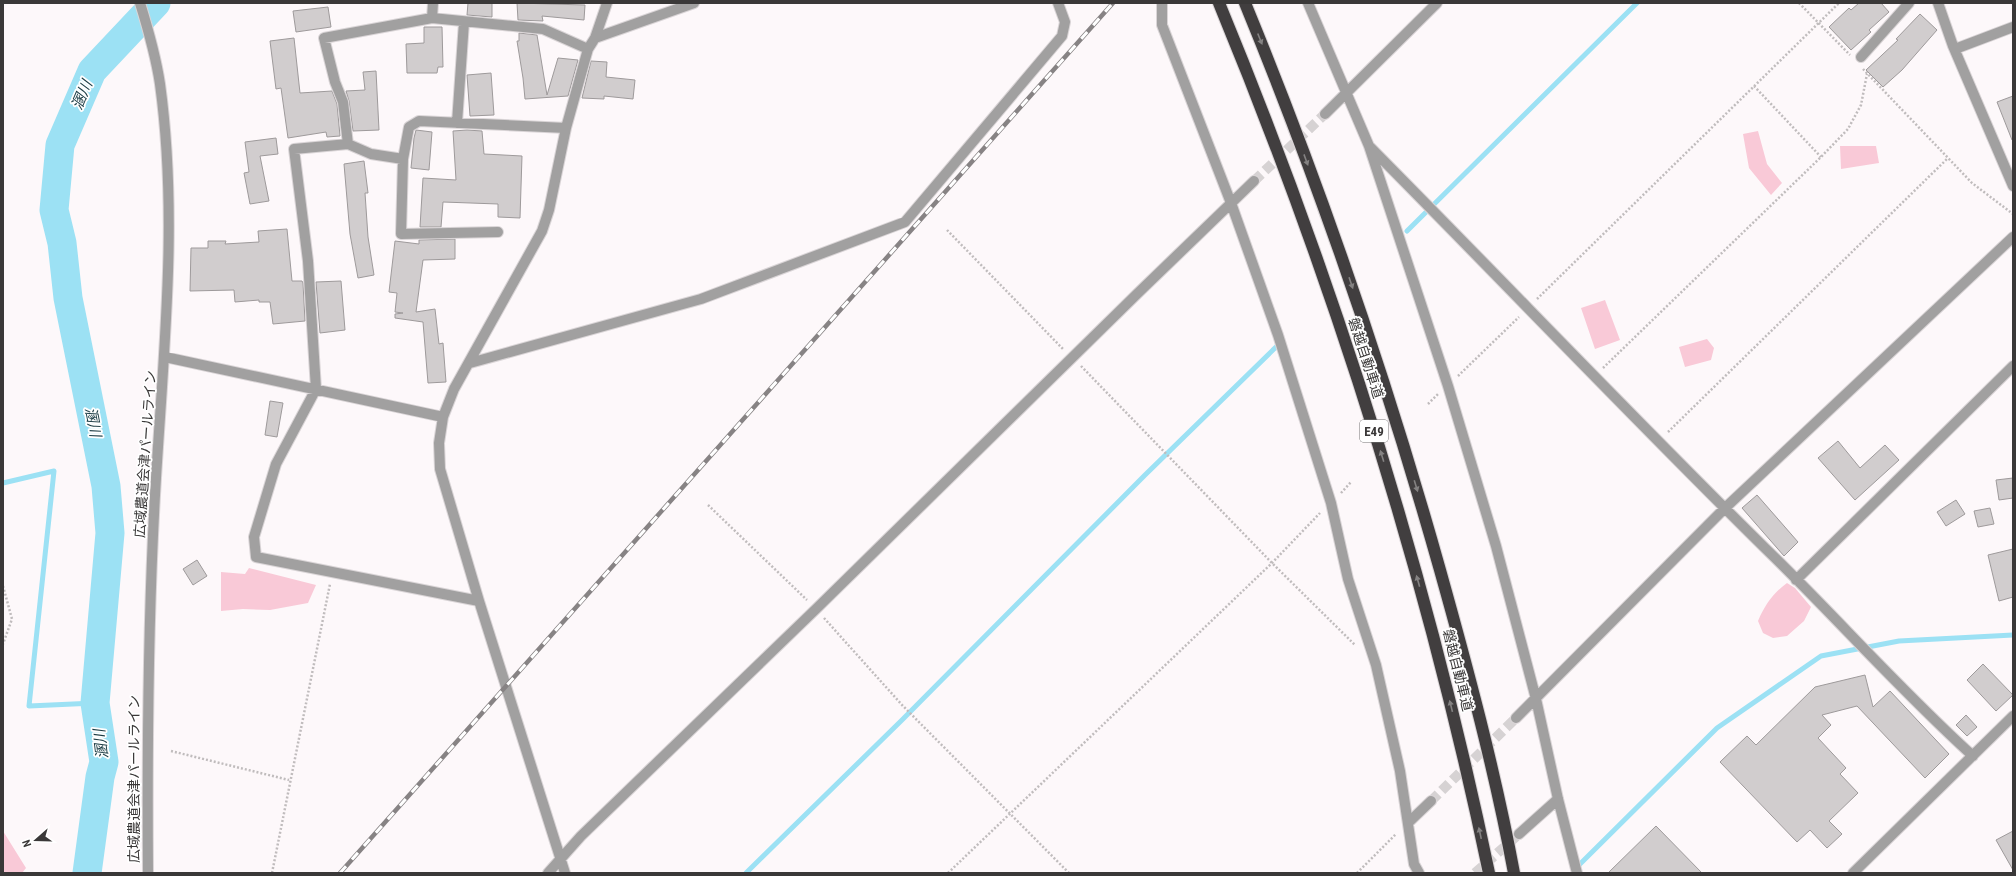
<svg xmlns="http://www.w3.org/2000/svg" width="2016" height="876" font-family="'Roboto Condensed','Noto Sans JP',sans-serif">
  <style>
    .green { fill: #f9c9d7 }
    .lines { fill: none; stroke-linecap: round; stroke-linejoin: round }
    .stream { stroke: #9ce1f4; stroke-width: 5 }
    .river { stroke: #9ce1f4; stroke-width: 29 }
    .building { fill: #d1cdce; stroke: #9e9a9b }
    .minor-tunnel { stroke: #d6d2d3; stroke-width: 10; stroke-dasharray: 10 5; stroke-linecap: butt }
    .minor-casing { stroke: #dad5d7; stroke-width: 12 }
    .highway-casing { stroke: #dad5d7; stroke-width: 14 }
    .path { stroke: #c0bcbd; stroke-width: 2.5; stroke-dasharray: 2 2; stroke-linecap: butt }
    .minor { stroke: #a1a0a0; stroke-width: 10 }
    .highway { stroke: #413e3f; stroke-width: 12 }
    .rail-casing { stroke: #878384; stroke-width: 4.5 }
    .rail { stroke: #fff; stroke-width: 3; stroke-dasharray: 9; stroke-linecap: butt }
    .oneway { fill: #848282 }
    .labels { text-anchor: middle; dominant-baseline: central; stroke-width: 3.5; stroke-linejoin: round; paint-order: stroke }
    .shield { fill: #fff; stroke: #757474; stroke-width: 1 }
    .shield-label { font-size: 13px; font-weight: bold; fill: #3a3838 }
    .street-label { font-size: 14px; fill: #3a3838; stroke: #fff }
    .water-label { font-size: 15px; font-style: italic; fill: #1b3c44; stroke: #fff }
  </style>
  <rect width="100%" height="100%" fill="#fdf8fa"/>
  <!-- green -->
  <path class="green" d="M1758 131 1767 164 1782 183 1771 195 1749 168 1743 134Z
    M1840 146H1876L1879 163 1841 169Z
    M1605 300 1620 340 1595 349 1581 308Z
    M1707 339 1714 348 1711 360 1685 367 1679 347Z
    M249 568 316 585 308 603 270 610 243 609 221 611V572L245 574Z
    M1787 583 1795 588 1811 607 1804 621 1787 636 1773 638 1763 633 1758 621C1765 605 1773 593 1787 583Z
    M3 831 26 868 22 873H3Z"/>
  <g class="lines">
    <!-- stream -->
    <path class="stream" d="M1407 231 1637 3
      M3 483 54 471 29 706 95 703
      M1575 869 1717 728 1821 656 1899 641 2013 635
      M746 873 902 720 1145 475 1276 347"/>
    <!-- river -->
    <path class="river" d="M87 873 100 777 104 762 95 703 110 533 106 486 68 298 62 243 54 210 60 145 92 71 156 3"/>
  </g>
  <!-- building -->
  <path class="building" d="M468 3H492V17L467 15Z
    M517 3 585 5 584 20 542 16 543 21 518 20Z
    M1859 3H1881L1889 12 1869 30 1871 32 1851 50 1829 27 1849 8 1851 10Z
    M328 7 331 27 296 32 293 11Z
    M1920 14 1937 30 1902 70 1883 87 1866 70 1898 40 1896 39Z
    M424 27H442L443 67H438L437 73H407L406 44 424 43Z
    M519 33 537 35 547 95 558 58 578 60 568 96 525 99 523 78 517 41H519Z
    M294 38 300 93 332 91 337 104 340 136 327 137 326 132 288 138 281 88 276 89 270 41Z
    M591 61 607 62 606 77 635 80 633 99 604 96V99L582 98Z
    M376 71 379 130 353 131 349 101 346 91 365 90 363 72Z
    M491 73 494 115 470 116 467 75Z
    M2013 96V139L2012 140 1997 102Z
    M416 130 432 132 429 170 411 168 414 138Z
    M467 130 482 131 484 154 522 156 520 218 498 217V204L443 202 441 227H420L423 178 456 180 453 131Z
    M276 138 278 154 260 156 269 201 250 204 244 173 249 172 245 142Z
    M364 161 368 193H365L368 237 374 275 358 278 350 234 344 164Z
    M287 229 292 281H302L303 283 305 321 273 324 270 302H259V300L235 302 234 290 190 291 191 248H208V241H226L225 244 259 242 258 231Z
    M455 239V259L423 260 416 312 435 309 439 344 443 343 446 382 428 383 423 322 395 318V314L403 313 395 312 397 293 389 292 395 241 419 244V240Z
    M341 281 345 330 320 333 316 282Z
    M270 401 283 403 277 437 265 435Z
    M1838 441 1860 468 1885 445 1899 460 1855 500 1818 458Z
    M2013 478V498L1999 500 1996 480Z
    M1757 495 1798 542 1784 556 1742 508Z
    M1956 500 1965 514 1946 526 1937 512Z
    M1990 508 1994 524 1978 527 1974 511Z
    M2013 549V597L1999 601 1988 555Z
    M197 560 207 576 193 585 183 569Z
    M1983 664 2013 695 1996 711 1967 680Z
    M1865 675 1873 707 1890 691 1949 754 1925 778 1857 706 1822 715 1831 725 1818 738 1846 768 1840 774 1858 793 1829 821 1842 834 1827 848 1810 830 1797 842 1720 762 1747 736 1756 745 1815 687Z
    M1966 715 1977 727 1967 736 1956 725Z
    M1656 826 1702 873H1608Z
    M2013 831V870L1996 840Z"/>
  <g class="lines">
    <!-- minor-tunnel -->
    <path class="minor-tunnel" d="M1254 181 1325 114
      M1431 801 1516 718
      M1475 873 1519 834"/>
    <defs>
      <path id="minor" d="M140 3C148 29 156 57 160 84 178 215 164 347 156 478 148 610 147 741 148 873
        M1162 3V25L1231 203 1278 335 1331 503 1348 579 1376 665 1400 771 1414 864 1419 873
        M1308 3 1369 146 1448 386 1496 546 1536 699 1558 799 1577 873
        M1938 3 1953 46 2013 186
        M432 18 433 3
        M595 38 694 3
        M1955 49 2013 27
        M1861 57 1909 3
        M1325 114 1437 3
        M457 123 464 22
        M348 144 343 102 335 82 324 38 432 18 543 29 588 49
        M1370 147C1503 281 1632 417 1766 549 1836 617 1901 691 1973 756
        M403 159 371 154 348 144 294 149 308 261 316 389 276 464 254 537 256 557 479 601
        M498 232 401 234 403 159 409 127 419 121 566 128
        M165 357 443 417
        M470 363 701 299 905 222 1062 36 1065 22 1058 3
        M1796 580 2013 366
        M1516 718 1724 509 2013 237
        M1409 822 1431 801
        M1519 834 1558 799
        M548 873 581 836 816 609 1138 293 1254 181
        M565 873 479 601 440 469 439 443 443 417 454 389 542 231 549 210 566 128 588 49 595 38 607 3
        M1853 873 2013 716"/>
      <path id="highway" d="M1219 3C1335 284 1427 575 1489 873
        M1245 3C1321 188 1386 378 1440 570 1468 670 1495 771 1514 873"/>
    </defs>
    <!-- minor casing -->
    <use href="#minor" class="minor-casing"/>
    <!-- highway casing -->
    <use href="#highway" class="highway-casing"/>
    <!-- path -->
    <path class="path" d="M1799 3 1850 55
      M1863 69 1972 183 2013 214
      M1754 86 1821 157
      M947 230 1063 349
      M1537 299 1839 3
      M1081 366 1272 563 1355 645
      M1603 368 1821 157 1848 129 1861 105 1867 74
      M1458 376 1519 317
      M1428 404 1438 394
      M1668 432 1948 158
      M1341 493 1351 482
      M708 505 807 600
      M3 586 12 619 3 644
      M824 618 903 706 1069 873
      M171 751 289 780
      M272 873 330 584
      M948 873 1272 563 1320 513
      M1357 873 1396 834"/>
    <!-- minor -->
    <use href="#minor" class="minor"/>
    <!-- highway -->
    <use href="#highway" class="highway"/>
    <defs>
      <path id="rail" d="M340 873 1113 3"/>
    </defs>
    <!-- rail casing -->
    <use href="#rail" class="rail-casing"/>
    <!-- rail -->
    <use href="#rail" class="rail"/>
  </g>
  <!-- one-way arrows -->
  <defs><path id="oneway-solid" d="M-6-.8H1V-3.2L6.5 0L1 3.2V.8H-6Z"/></defs>
  <g class="oneway">
    <use href="#oneway-solid" transform="translate(1260 39) rotate(68)"/>
    <use href="#oneway-solid" transform="translate(1306 160) rotate(70)"/>
    <use href="#oneway-solid" transform="translate(1351 283) rotate(71)"/>
    <use href="#oneway-solid" transform="translate(1382 456) rotate(-107)"/>
    <use href="#oneway-solid" transform="translate(1416 486) rotate(73)"/>
    <use href="#oneway-solid" transform="translate(1418 581) rotate(-106)"/>
    <use href="#oneway-solid" transform="translate(1451 706) rotate(-104)"/>
    <use href="#oneway-solid" transform="translate(1480 833) rotate(-102)"/>
  </g>
  <g class="labels">
    <!-- shield labels -->
    <rect class="shield" x="1360" y="420" width="28" height="22" rx="3"/>
    <g class="shield-label">
      <text x="1374" y="431">E49</text>
    </g>
    <!-- street labels -->
    <g class="street-label">
      <text transform="translate(1366 358) rotate(72)">磐越自動車道</text>
      <text transform="translate(145 454) rotate(-86)">広域農道会津パールライン</text>
      <text transform="translate(1458 670) rotate(76)">磐越自動車道</text>
      <text transform="translate(134 779) rotate(-90)">広域農道会津パールライン</text>
    </g>
    <!-- water labels -->
    <g class="water-label">
      <text transform="translate(82 95) rotate(-67)">溷川</text>
      <text transform="translate(93 422) rotate(79)">溷川</text>
      <text transform="translate(101 744) rotate(-97)">溷川</text>
    </g>
  </g>
  <!-- border -->
  <rect width="2016" height="876" fill="none" stroke="#3a3838" stroke-width="8"/>
  <!-- north arrow -->
  <g transform="translate(36 840) rotate(250)" stroke="#ffffff" stroke-width="3" paint-order="stroke">
  <path d="M0-3L7 15L0 10L-7 15Z" fill="#3a3838"/>
  <text y="-6" font-size="11" font-weight="bold" text-anchor="middle" fill="#3a3838">N</text>
  </g>
</svg>
